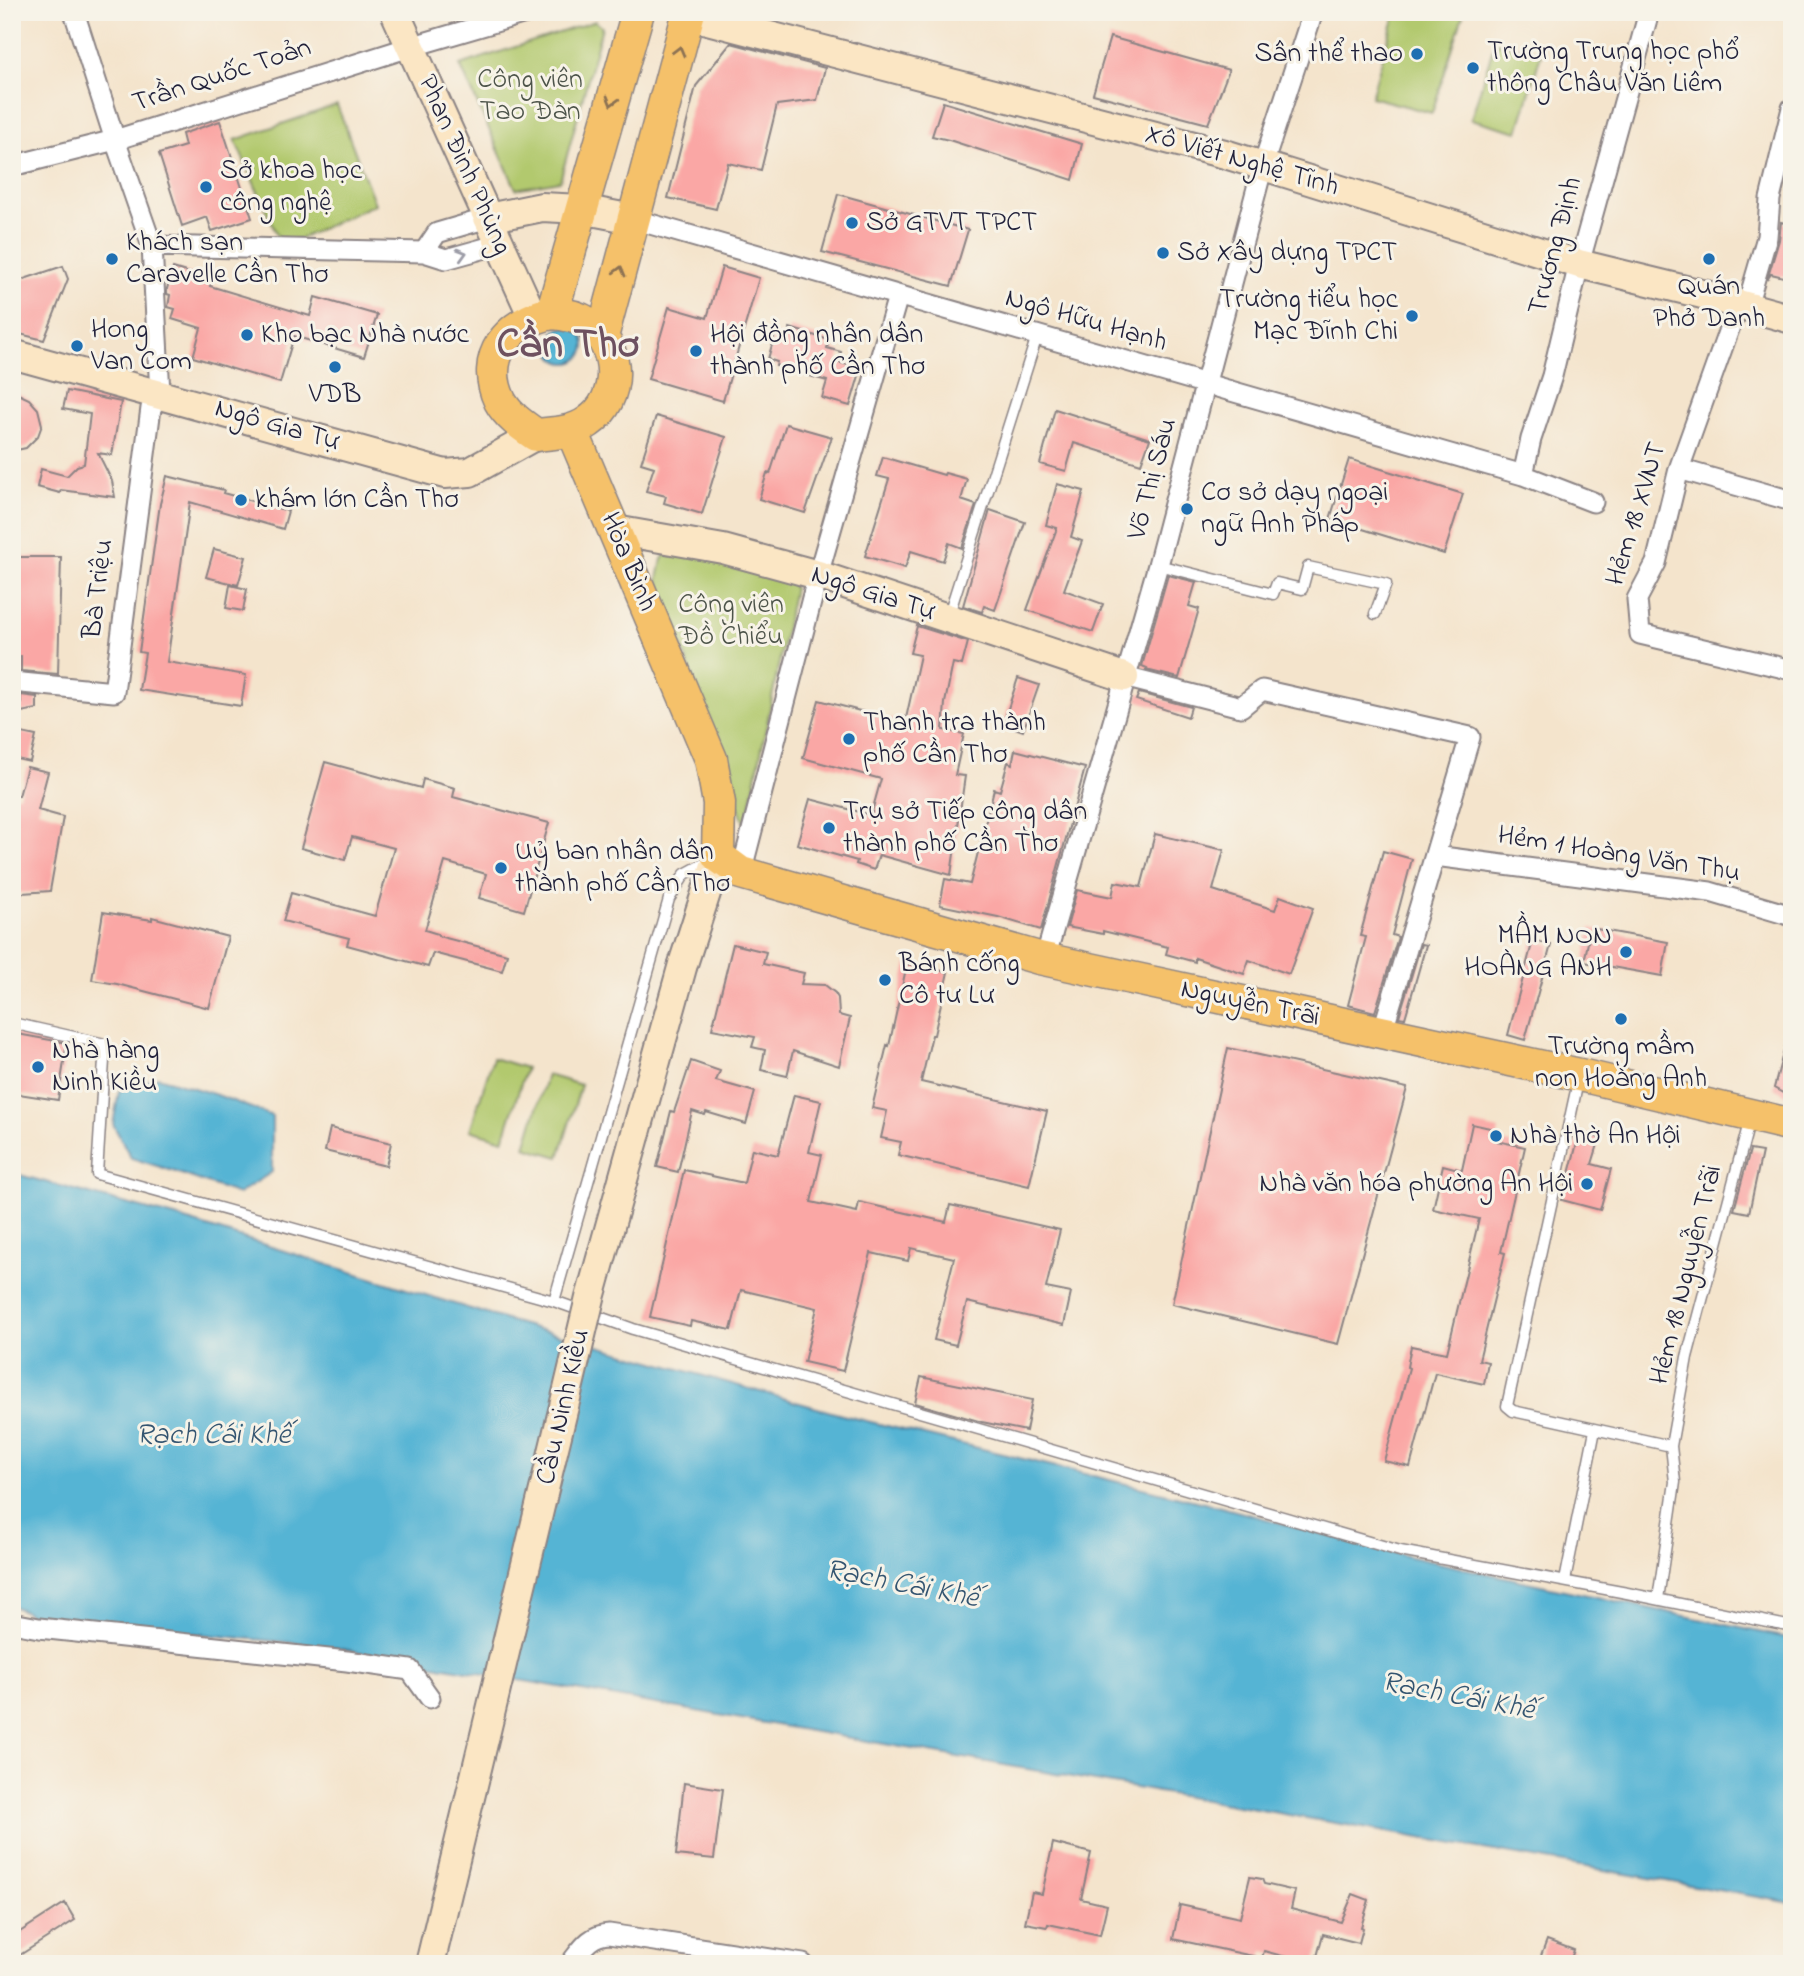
<svg xmlns="http://www.w3.org/2000/svg" width="1804" height="1976" font-family="'Indie Flower',sans-serif">
  <style>
    .green { fill: #b2c96e; stroke: #6a7654; stroke-width: 2 }
    .water { fill: #55b4d4; stroke: #3c6b88; stroke-width: 2 }
    .building { fill: #faa7a5 }
    .lines { fill: none; stroke-linecap: round; stroke-linejoin: round }
    .lane-casing { stroke: #8b8384; stroke-width: 13 }
    .street-casing { stroke: #8b8384; stroke-width: 23 }
    .secondary-casing { stroke: #8b8384; stroke-width: 32 }
    .primary-casing { stroke: #8b8384; stroke-width: 35 }
    .lane { stroke: #fff; stroke-width: 10 }
    .street { stroke: #fff; stroke-width: 19 }
    .secondary { stroke: #fbe6c4; stroke-width: 28 }
    .primary { stroke: #f5c16b; stroke-width: 32 }
    .secondary-bridge-casing { stroke: #8b8384; stroke-width: 32; stroke-linecap: butt }
    .secondary-bridge { stroke: #fbe6c4; stroke-width: 28 }
    .oneway { stroke: #8c7253 }
    .oneway2 { stroke: #9c9ca7 }
    .poi-dot { fill: #1f6fb2; stroke: #f7f3e8; stroke-width: 2.5 }
    .labels { text-anchor: middle; dominant-baseline: central; stroke-width: 6; stroke-linejoin: round; paint-order: stroke }
    .poi-label { font-size: 28px; fill: #22223b; stroke: #f7f3e8; text-anchor: start }
    .street-label { font-size: 28px; fill: #22223b; stroke: #f7f3e8 }
    .park-label { font-size: 28px; fill: #4d544a; stroke: #f7f3e8 }
    .water-label { font-size: 30px; font-style: italic; fill: #345571; stroke: #f7f3e8 }
    .town-label { font-size: 42px; font-weight: bold; fill: #6e5160; stroke: #f7f3e8 }
  </style>
  <rect width="100%" height="100%" fill="#f7f3e8"/>
  <filter id="ink" filterUnits="userSpaceOnUse"><feTurbulence type="fractalNoise" baseFrequency=".0143" numOctaves="2"/><feDisplacementMap in="SourceGraphic" scale="14" xChannelSelector="R" yChannelSelector="G"/><feConvolveMatrix kernelMatrix="1 2 1 2 8 2 1 2 1" color-interpolation-filters="sRGB"/></filter>
  <filter id="wash" filterUnits="userSpaceOnUse"><feTurbulence type="fractalNoise" baseFrequency=".00686" numOctaves="4" result="noise"/><feDisplacementMap in="SourceGraphic" scale="28" xChannelSelector="R" yChannelSelector="G"/><feGaussianBlur stdDeviation="1.57" result="paint"/><feColorMatrix in="noise" values="0 0 0 0 0 0 0 0 0 0 0 0 0 0 0 0 0 1.4 0 .05"/><feComposite in="paint" operator="in"/></filter>
  <g filter="url(#wash)">
    <rect width="100%" height="100%" fill="#f4e4cc"/>
    <!-- green -->
    <path class="green" d="M1396 12H1464L1432 113 1371 97Z
      M595 21 602 27 560 181 516 189 460 65Z
      M1495 42 1541 54 1518 132 1471 119Z
      M337 105 375 204 282 247 235 140Z
      M671 548 789 578 794 588 746 828 658 579 662 559Z
      M493 1058 526 1068 503 1140 470 1130Z
      M547 1075 581 1085 559 1157 525 1147Z"/>
    <!-- water -->
    <path class="water" d="M549 345a18 18 0 1 1 36 0a18 18 0 1 1-36 0Z
      M158 1077 220 1096 272 1116V1172L238 1194 167 1169 131 1158 113 1124 119 1091Z
      M12 1173 175 1217 506 1320 842 1415 1221 1507 1402 1555 1792 1639V1903L325 1646 35 1618 24 1611 12 1606Z"/>
    <g id="blocks">
      <!-- building -->
      <path class="building" d="M1110 37 1229 70 1208 124 1093 94Z
        M731 43 825 68 817 100 777 105 761 170 728 163 716 209 668 198 696 86Z
        M943 102 1082 144 1073 180 949 140 932 136Z
        M220 121 252 218 212 231 207 217 182 226 159 154 185 146 182 134Z
        M838 194 968 230 951 286 822 252Z
        M1781 222 1792 225V279L1771 274 1767 280 1779 240Z
        M63 266 68 279 44 340 12 332V283Z
        M722 267 759 278 723 401 648 379 669 307 707 318Z
        M173 268 212 280 210 286 310 316 315 297 377 315 364 357 294 336 280 383 193 357 201 328 172 319 175 309 168 307 170 295 167 294V289Z
        M790 328 829 340 827 348 841 352 838 362 861 369 850 406 822 398 827 381 776 366 777 362 768 359 775 334 787 337Z
        M12 391 29 399 38 409 42 425 38 436 26 448 12 451Z
        M67 391 121 402 112 455 98 453 112 481 115 497 61 490 60 493 37 487 41 469 67 476 77 466 84 464 90 414 63 409Z
        M1055 409 1150 439 1141 464 1074 443 1066 471 1040 464Z
        M656 416 726 437 702 514 664 503 666 496 646 491 654 467 641 463Z
        M786 424 832 437 805 513 759 499 767 473 770 474Z
        M883 457 944 475 945 473 967 479 961 500 976 505 962 548 949 543 943 561 911 551 905 568 865 556 889 479 877 476Z
        M1349 459 1463 494 1444 554 1330 519Z
        M167 476 224 490 223 493 288 511 283 529 190 502 167 662 246 675 241 706 139 690 145 653 139 652 160 504Z
        M1057 484 1084 491 1071 537 1082 541 1064 590 1103 604 1093 632 1027 610 1057 528 1046 525Z
        M990 510 1025 522 995 610 984 606 982 612 963 606Z
        M214 549 246 557 238 585 206 577Z
        M12 557H61L58 674 21 671V656L12 657Z
        M1168 575 1196 582 1189 606 1199 609 1179 678 1146 670 1147 668 1142 666Z
        M230 585 247 589 243 611 226 608Z
        M917 626 968 642 962 665 953 663 945 703 943 730 964 734 955 775 965 776 951 875 879 855 874 870 856 864 857 861 797 844 810 799 871 815 881 779 803 758 819 700 905 723 920 655 910 653Z
        M1018 678 1039 685 1023 731 1003 724Z
        M1139 693 1191 707 1188 717 1136 700Z
        M21 695 37 697V709L21 712Z
        M12 731 36 736 30 762 12 758Z
        M1015 750 1085 768 1041 930 998 917 940 905 945 879 970 884 994 789 1000 791 1008 762 1012 764Z
        M325 762 421 788 423 779 455 788 453 797 549 823 524 911 479 898 486 874 445 862 425 930 438 934V936L507 954 502 971 433 953 428 967 347 945 349 938 283 921 291 893 375 916 394 848 352 837 345 860 301 848Z
        M27 767 48 772 38 810 63 817 50 891 22 893 12 891V796H19Z
        M1155 834 1224 850 1213 890 1275 910 1280 896 1313 908 1289 974 1249 960 1244 974 1195 958V962L1166 954 1168 947 1103 931V934L1067 927 1077 890 1112 897 1115 882 1141 887Z
        M1383 851 1412 859 1392 935 1398 937 1375 1012 1348 1005 1366 937 1360 936Z
        M103 912 152 920V917L228 937 209 1008 117 984 92 980Z
        M1591 928 1668 942 1662 976 1584 962Z
        M1533 940 1551 945 1525 1040 1508 1035Z
        M733 944 766 952 763 964 804 973 801 984 825 985 835 993 838 998 839 1015 850 1018 839 1066 793 1051 787 1076 761 1070 765 1050 752 1047 755 1037 712 1029Z
        M1421 944 1426 945 1405 1018 1399 1017Z
        M907 964 948 972 934 1035H932L921 1082 1047 1111 1029 1186 898 1155 901 1142 881 1138 887 1111 872 1108 887 1045 889 1046Z
        M12 1033 67 1043 58 1100 12 1093Z
        M1786 1042 1792 1043V1098L1774 1088Z
        M1228 1048 1407 1088 1338 1344 1172 1304Z
        M691 1061 720 1071 716 1081 755 1092 746 1124 706 1112 705 1115 692 1111 678 1172 657 1167 671 1111 674 1112Z
        M794 1095 821 1101 809 1152 822 1155 811 1202 857 1212 859 1202 946 1222 950 1205 1060 1230 1046 1288 1071 1293 1064 1325 967 1302 956 1345 934 1340 954 1258 911 1248 908 1261 871 1253 843 1371 804 1362 817 1308 741 1290 731 1330 691 1321 690 1326 650 1317 684 1170 744 1183 752 1149 778 1155Z
        M1472 1124 1499 1130 1497 1141 1525 1147 1501 1252 1505 1253 1479 1360 1488 1362 1484 1384 1435 1373 1410 1467 1384 1461 1409 1368 1407 1367 1411 1346 1447 1353 1479 1219 1433 1209 1443 1165 1462 1170Z
        M330 1128 391 1143 386 1166 325 1151Z
        M1580 1132 1600 1138 1592 1164 1611 1169 1600 1210 1562 1200Z
        M1750 1150 1762 1152 1749 1213 1734 1210Z
        M921 1377 1032 1400 1026 1431 982 1422 915 1403Z
        M684 1783 723 1789 714 1859 676 1855Z
        M1053 1843 1091 1853 1081 1899 1107 1905 1100 1935 1048 1924 1047 1927 1025 1923 1032 1892 1042 1894Z
        M1250 1877 1262 1879 1264 1884 1295 1891 1291 1909 1341 1922 1353 1894 1369 1900 1361 1927 1363 1928 1359 1943 1323 1934 1315 1964H1312L1264 1951 1262 1958 1173 1939 1180 1905 1240 1918Z
        M65 1903 75 1920 12 1960V1937Z
        M1547 1940 1574 1950 1569 1964H1538Z"/>
    </g>
  </g>
  <g filter="url(#ink)">
    <use href="#blocks" fill-opacity="0" stroke="#8b8384" stroke-width="2"/>
    <g class="lines">
      <defs>
        <path id="lane" d="M1158 565 1273 594 1277 583 1302 589 1308 567 1386 584 1375 614
          M948 617 1037 336
          M12 1023 105 1044 97 1174 554 1301 633 1329 1400 1551 1627 1593 1792 1627
          M1579 1077 1507 1406 1513 1411 1671 1446
          M554 1301 669 899 685 874 711 860
          M1565 1581 1595 1430
          M1658 1599 1675 1482 1671 1446 1687 1357 1750 1119"/>
        <path id="street" d="M12 166 115 140 410 47 529 12
          M633 219 1523 475 1593 502
          M152 246 424 252 446 259 500 244
          M424 252 437 233 488 218
          M1738 304 1679 469 1656 563 1637 599 1640 634 1792 670
          M1747 306 1767 237 1770 199 1792 108
          M1679 469 1792 501
          M1523 475 1531 439 1552 376 1579 264 1649 12
          M1124 677 1241 707 1262 690 1470 737 1382 1033
          M12 682 114 692 151 408 160 393 152 246 115 140 74 12
          M1435 856 1710 892 1792 916
          M741 873 818 575 898 296
          M1045 959 1158 565 1263 165 1313 12
          M12 1623 39 1628 347 1661 410 1670 430 1698
          M570 1964C582 1949 589 1935 609 1934L803 1964"/>
        <path id="secondary" d="M395 12 533 317
          M688 15 1225 154 1579 264 1702 294 1792 319
          M488 218 542 207 581 209 633 219
          M12 354 445 474 470 472 536 435
          M615 530 723 549 818 575 1124 677
          M683 964 718 856"/>
        <path id="primary" d="M552 313C564 314 577 316 588 323 621 347 622 399 588 422 573 433 554 433 536 435 523 426 508 416 500 401 479 357 508 322 552 313Z
          M552 313 638 12
          M602 337 689 12
          M572 431 711 759 719 803 718 856 741 873 1039 958 1580 1075 1792 1125"/>
      </defs>
      <!-- lane casing -->
      <use href="#lane" class="lane-casing"/>
      <!-- street casing -->
      <use href="#street" class="street-casing"/>
      <!-- secondary casing -->
      <use href="#secondary" class="secondary-casing"/>
      <!-- primary casing -->
      <use href="#primary" class="primary-casing"/>
      <!-- lane -->
      <use href="#lane" class="lane"/>
      <!-- street -->
      <use href="#street" class="street"/>
      <!-- secondary -->
      <use href="#secondary" class="secondary"/>
      <!-- primary -->
      <use href="#primary" class="primary"/>
      <defs>
        <path id="secondary-bridge" d="M430 1964 590 1298 683 964"/>
      </defs>
      <!-- secondary-bridge casing -->
      <use href="#secondary-bridge" class="secondary-bridge-casing"/>
      <!-- secondary-bridge -->
      <use href="#secondary-bridge" class="secondary-bridge"/>
    </g>
    <!-- one-way arrows -->
    <defs><path id="oneway-chevron" d="M-2-3.5L2.5 0L-2 3.5" fill="none" stroke-width="1.6" stroke-linecap="round" stroke-linejoin="round" transform="scale(1.75)"/></defs>
    <g class="oneway">
      <use href="#oneway-chevron" transform="translate(679 51) rotate(-75)"/>
      <use href="#oneway-chevron" transform="translate(612 101) rotate(106)"/>
      <use href="#oneway-chevron" transform="translate(620 271) rotate(-75)"/>
    </g>
    <use class="oneway2" href="#oneway-chevron" transform="translate(462 254) rotate(-16)"/>
  </g>
  <!-- markers -->
  <g class="poi-dot">
    <circle cx="1417" cy="54" r="7"/>
    <circle cx="1473" cy="68" r="7"/>
    <circle cx="206" cy="187" r="7"/>
    <circle cx="852" cy="223" r="7"/>
    <circle cx="1163" cy="253" r="7"/>
    <circle cx="112" cy="259" r="7"/>
    <circle cx="1709" cy="259" r="7"/>
    <circle cx="1412" cy="316" r="7"/>
    <circle cx="247" cy="335" r="7"/>
    <circle cx="77" cy="346" r="7"/>
    <circle cx="696" cy="351" r="7"/>
    <circle cx="335" cy="367" r="7"/>
    <circle cx="241" cy="500" r="7"/>
    <circle cx="1187" cy="509" r="7"/>
    <circle cx="849" cy="739" r="7"/>
    <circle cx="829" cy="828" r="7"/>
    <circle cx="501" cy="868" r="7"/>
    <circle cx="1626" cy="952" r="7"/>
    <circle cx="885" cy="980" r="7"/>
    <circle cx="1621" cy="1019" r="7"/>
    <circle cx="38" cy="1067" r="7"/>
    <circle cx="1496" cy="1136" r="7"/>
    <circle cx="1587" cy="1184" r="7"/>
  </g>
  <g class="labels">
    <!-- poi labels -->
    <g class="poi-label">
      <text x="1487" y="52">Trường Trung học phổ<tspan x="1487" dy="32">thông Châu Văn Liêm</tspan></text>
      <text x="1403" y="54" text-anchor="end">Sân thể thao</text>
      <text x="220" y="171">Sở khoa học<tspan x="220" dy="32">công nghệ</tspan></text>
      <text x="866" y="223">Sở GTVT TPCT</text>
      <text x="126" y="243">Khách sạn<tspan x="126" dy="32">Caravelle Cần Thơ</tspan></text>
      <text x="1177" y="253">Sở Xây dựng TPCT</text>
      <text x="1709" y="287" text-anchor="middle">Quán<tspan x="1709" dy="32">Phở Danh</tspan></text>
      <text x="1398" y="300" text-anchor="end">Trường tiểu học<tspan x="1398" dy="32">Mạc Đĩnh Chi</tspan></text>
      <text x="91" y="330">Hong<tspan x="91" dy="32">Van Com</tspan></text>
      <text x="261" y="335">Kho bạc Nhà nước</text>
      <text x="710" y="335">Hội đồng nhân dân<tspan x="710" dy="32">thành phố Cần Thơ</tspan></text>
      <text x="335" y="395" text-anchor="middle">VDB</text>
      <text x="1201" y="493">Cơ sở dạy ngoại<tspan x="1201" dy="32">ngữ Anh Pháp</tspan></text>
      <text x="255" y="500">khám lớn Cần Thơ</text>
      <text x="863" y="723">Thanh tra thành<tspan x="863" dy="32">phố Cần Thơ</tspan></text>
      <text x="843" y="812">Trụ sở Tiếp công dân<tspan x="843" dy="32">thành phố Cần Thơ</tspan></text>
      <text x="515" y="852">Uỷ ban nhân dân<tspan x="515" dy="32">thành phố Cần Thơ</tspan></text>
      <text x="1612" y="936" text-anchor="end">MẦM NON<tspan x="1612" dy="32">HOÀNG ANH</tspan></text>
      <text x="899" y="964">Bánh cống<tspan x="899" dy="32">Cô tư Lư</tspan></text>
      <text x="1621" y="1047" text-anchor="middle">Trường mầm<tspan x="1621" dy="32">non Hoàng Anh</tspan></text>
      <text x="52" y="1051">Nhà hàng<tspan x="52" dy="32">Ninh Kiều</tspan></text>
      <text x="1510" y="1136">Nhà thờ An Hội</text>
      <text x="1573" y="1184" text-anchor="end">Nhà văn hóa phường An Hội</text>
    </g>
    <!-- street labels -->
    <g class="street-label">
      <text transform="translate(222 76) rotate(-18)">Trần Quốc Toản</text>
      <text transform="translate(1242 161) rotate(16)">Xô Viết Nghệ Tĩnh</text>
      <text transform="translate(464 165) rotate(66)">Phan Đình Phùng</text>
      <text transform="translate(1556 246) rotate(-75)">Trương Định</text>
      <text transform="translate(1086 321) rotate(16)">Ngô Hữu Hạnh</text>
      <text transform="translate(277 426) rotate(16)">Ngô Gia Tự</text>
      <text transform="translate(1153 479) rotate(-75)">Võ Thị Sáu</text>
      <text transform="translate(1637 514) rotate(-73)">Hẻm 18 XVNT</text>
      <text transform="translate(628 562) rotate(67)">Hòa Bình</text>
      <text transform="translate(99 589) rotate(-83)">Bà Triệu</text>
      <text transform="translate(873 594) rotate(18)">Ngô Gia Tự</text>
      <text transform="translate(1619 855) rotate(9)">Hẻm 1 Hoàng Văn Thụ</text>
      <text transform="translate(1250 1004) rotate(12)">Nguyễn Trãi</text>
      <text transform="translate(1687 1275) rotate(-76)">Hẻm 18 Nguyễn Trãi</text>
      <text transform="translate(564 1407) rotate(-77)">Cầu Ninh Kiều</text>
    </g>
    <!-- park labels -->
    <g class="park-label">
      <text x="530" y="80">Công viên<tspan x="530" dy="32">Tao Đàn</tspan></text>
      <text x="731" y="605">Công viên<tspan x="731" dy="32">Đồ Chiểu</tspan></text>
    </g>
    <!-- water labels -->
    <g class="water-label">
      <text x="213" y="1436">Rạch Cái Khế</text>
      <text transform="translate(902 1585) rotate(11)">Rạch Cái Khế</text>
      <text transform="translate(1458 1697) rotate(11)">Rạch Cái Khế</text>
    </g>
    <!-- town labels -->
    <g class="town-label">
      <text x="568" y="345">Cần Thơ</text>
    </g>
  </g>
  <!-- margin -->
  <rect width="1804" height="1976" fill="none" stroke="#f7f3e8" stroke-width="42"/>
</svg>
